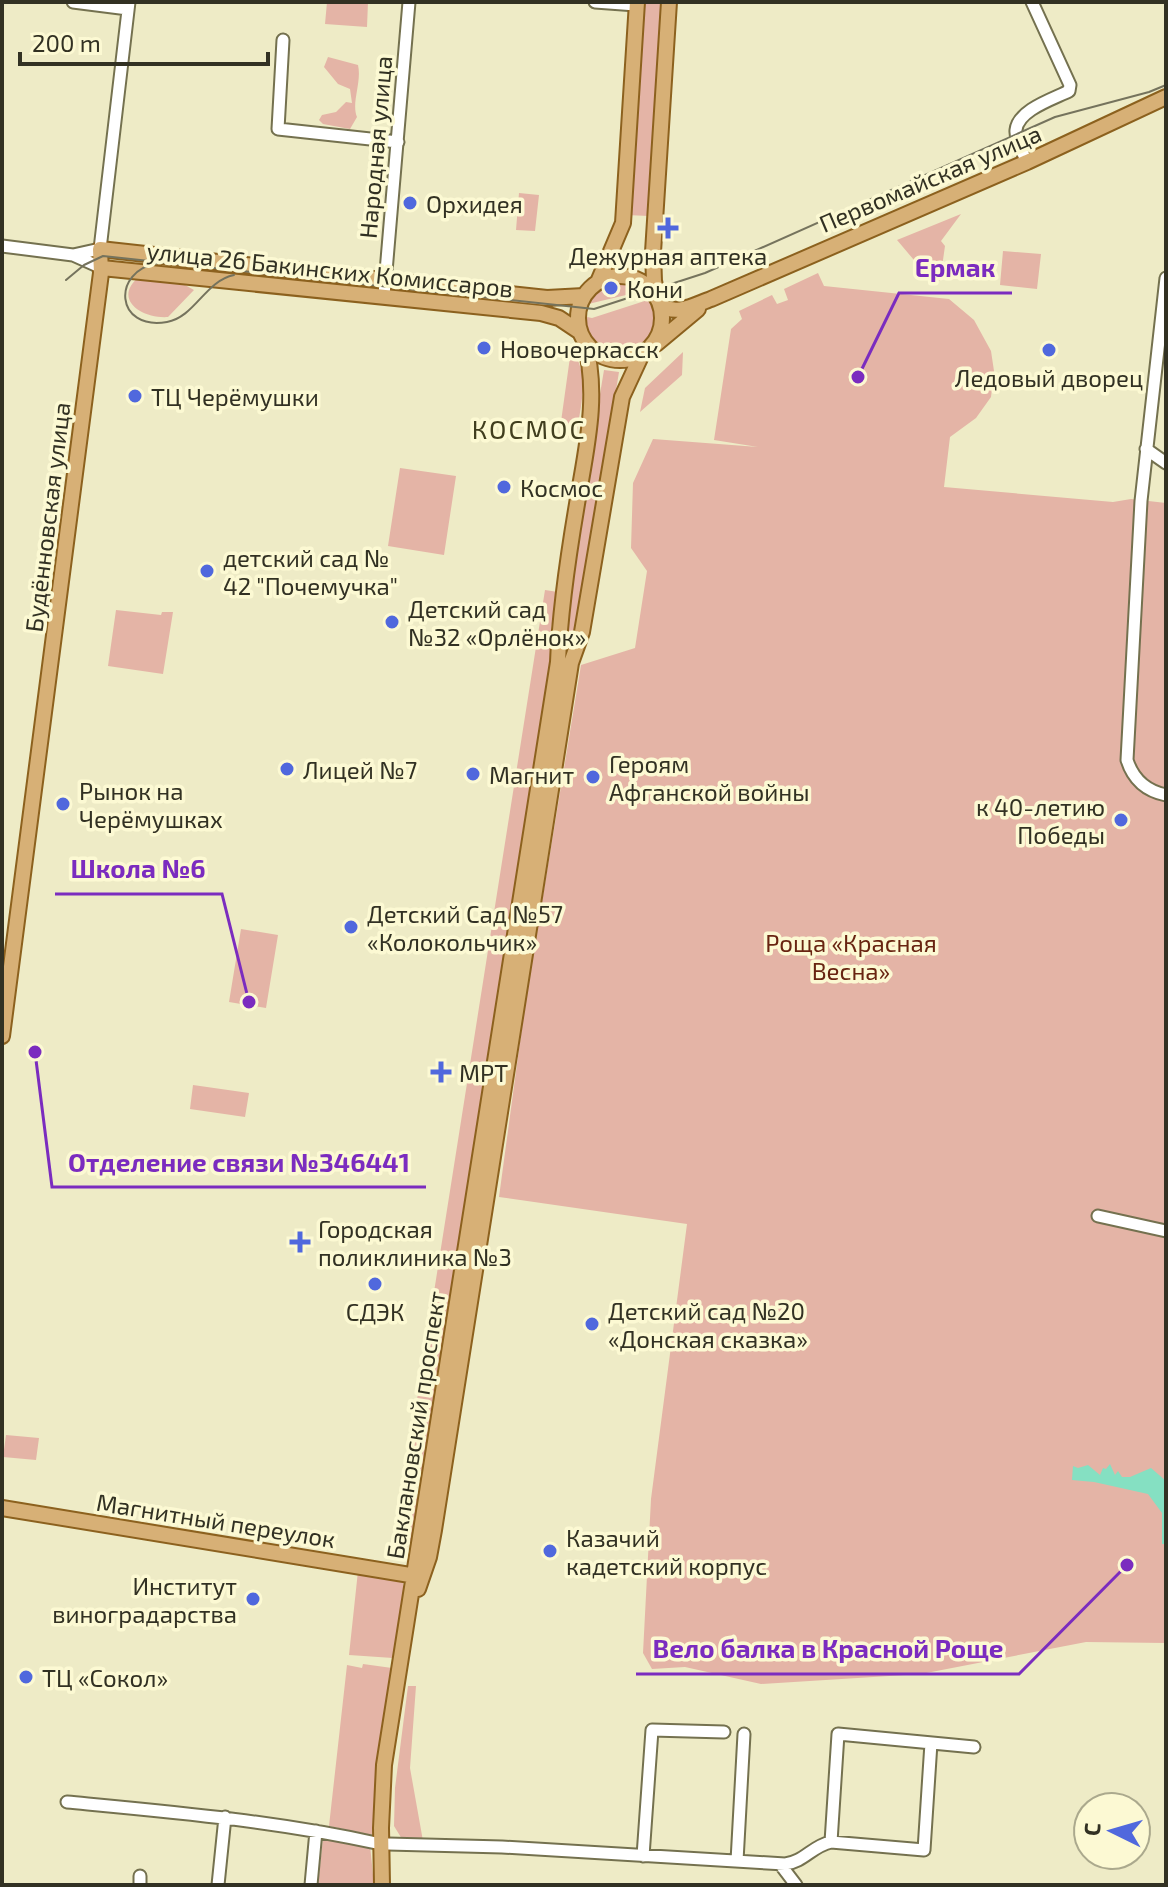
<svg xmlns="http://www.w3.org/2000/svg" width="1168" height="1887" font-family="'Exo 2',sans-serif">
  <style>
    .green { fill: #e4b4a6 }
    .water { fill: #85e0c2 }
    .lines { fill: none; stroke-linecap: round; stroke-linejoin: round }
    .minor-casing { stroke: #74714f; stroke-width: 15 }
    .major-casing { stroke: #8c611e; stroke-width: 18 }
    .minor { stroke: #fff; stroke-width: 11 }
    .major { stroke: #d7b076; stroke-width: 14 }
    .tram { stroke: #75735d; stroke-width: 2 }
    .poi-dot { fill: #5068dd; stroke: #fcf9d3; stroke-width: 3 }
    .labels { text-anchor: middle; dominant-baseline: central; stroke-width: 7; stroke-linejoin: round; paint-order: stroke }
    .street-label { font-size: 24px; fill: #323123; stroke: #fcf9d3 }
    .poi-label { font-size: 24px; fill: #323123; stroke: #fcf9d3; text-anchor: start }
    .park-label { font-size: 24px; fill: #682411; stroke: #fcf9d3 }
    .neighbourhood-label { font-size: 26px; letter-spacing: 2px; fill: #413e1e; stroke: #fcf9d3 }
    .leader { fill: none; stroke: #7b2cbf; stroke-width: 3 }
    .callout-dot { fill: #7b2cbf; stroke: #fcf9d3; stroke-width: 3 }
    .callout-label { font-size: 26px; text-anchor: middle; font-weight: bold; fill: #7b2cbf; stroke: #fcf9d3; stroke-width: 7; stroke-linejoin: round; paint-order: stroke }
  </style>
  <rect width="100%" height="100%" fill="#eeebc6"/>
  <!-- green -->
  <path class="green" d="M327 2H368L367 27 325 24Z
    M642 2H663L649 216 626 215Z
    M328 57 358 65C362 82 351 103 357 117L350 129 323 124 319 120 322 115 336 112 346 102 352 103 350 89 338 84 324 67Z
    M519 193 539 195 535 231 516 230Z
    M961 214 941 241 945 246 940 281 930 279 897 240Z
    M1003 251 1041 254 1037 289 1000 285Z
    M818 273 824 286 949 299 974 320 991 351 994 371 991 397 976 418 950 437 944 487 1113 502 1131 499 1166 503V1643L1086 1642 921 1674 761 1684 685 1667 652 1669 643 1653 651 1499 687 1224 499 1197 525 1005 581 665 635 648 647 571 631 548 633 483 653 439 758 447 714 440 731 329 742 319 739 311 772 295 777 304 788 300 784 289Z
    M139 277 176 280 194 290 168 317C142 319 112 299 139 277Z
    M623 279 636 282 647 290 584 305C592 287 604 281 623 279Z
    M654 298C675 359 591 380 582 316L592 318Z
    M683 352 682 375 640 412 645 388Z
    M576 356C588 380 581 405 577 430L569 437 559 436 570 357Z
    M604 370 619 372 576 635 566 639 571 568Z
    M400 468 456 476 444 555 388 546Z
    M545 590 558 592 551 629 552 658 423 1470 416 1474C414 1487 415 1488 417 1499 421 1512 411 1551 399 1557L394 1545Z
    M116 610 161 615 162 612H173L163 674 108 666Z
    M241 929 278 935 266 1008 229 1002Z
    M193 1085 249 1093 245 1117 190 1109Z
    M6 1435 39 1438 36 1460 3 1457Z
    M358 1571 402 1579 405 1592 393 1658 349 1655Z
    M363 1664 392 1668 376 1775 372 1835 329 1826 347 1665 362 1668Z
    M408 1686H416L410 1768 423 1841 402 1839 394 1826 395 1788Z
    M323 1838 370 1845 374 1885H318Z"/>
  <!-- water -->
  <path class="water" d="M1110 1464 1115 1475 1118 1471 1122 1477H1130L1151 1468 1166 1481V1544H1162V1513L1148 1494 1094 1482 1072 1480 1073 1466 1078 1468 1088 1465 1100 1475 1103 1468 1106 1469Z"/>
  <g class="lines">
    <defs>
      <path id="minor" d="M73 2 128 9
        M595 2 636 5
        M283 40 278 129 398 142
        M1027 162C1023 153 1015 140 1016 130 1018 110 1053 99 1069 91L1070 85 1032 2
        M2 246 73 255 102 268
        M73 255 100 249 129 2
        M1166 278 1141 501 1127 760C1133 779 1146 791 1166 795
        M384 295 409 2
        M1146 449 1166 463
        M1098 1216 1166 1231
        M67 1802C172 1812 277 1821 381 1844
        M831 1842 838 1734 974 1747
        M388 1844 502 1847 785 1864C804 1862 812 1846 831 1842L924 1850 931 1743
        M643 1856 652 1730 724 1732
        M737 1861 744 1734
        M780 1864 796 1885
        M140 1885V1876
        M218 1885 225 1817
        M311 1885 316 1831"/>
      <path id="major" d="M102 268 541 313 559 318 580 332
        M578 318a42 42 0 1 1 84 0a42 42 0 1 1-84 0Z
        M598 282 623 223 637 2
        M658 299 654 281 653 252 669 2
        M660 305C677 316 694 305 711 299L1027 162 1166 97
        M656 344 698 309
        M2 1036 101 273 100 249 519 295 547 298 584 296
        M2 1508 422 1577
        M418 1589 429 1557 434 1530 571 663 582 632 622 397 641 356
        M382 1885 381 1828 384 1765 558 662C560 609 568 557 577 504 586 449 600 394 584 340"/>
    </defs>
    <!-- minor casing -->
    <use href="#minor" class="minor-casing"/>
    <!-- major casing -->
    <use href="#major" class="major-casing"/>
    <!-- minor -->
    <use href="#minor" class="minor"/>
    <!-- major -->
    <use href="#major" class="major"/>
    <!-- tram -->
    <path class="tram" d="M158 263C111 271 115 331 167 322 195 317 205 281 234 275
      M66 280 84 265 103 256 594 309 705 273 1055 117 1149 92 1166 85"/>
  </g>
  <!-- markers -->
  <g class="poi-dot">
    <circle cx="410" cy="203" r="8"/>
    <path d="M664 216h8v8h8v8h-8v8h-8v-8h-8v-8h8z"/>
    <circle cx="611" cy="288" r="8"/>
    <circle cx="484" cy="348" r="8"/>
    <circle cx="1049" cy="350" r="8"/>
    <circle cx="135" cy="396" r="8"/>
    <circle cx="504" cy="487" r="8"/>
    <circle cx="207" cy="571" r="8"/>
    <circle cx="392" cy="622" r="8"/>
    <circle cx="287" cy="769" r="8"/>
    <circle cx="473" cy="774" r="8"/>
    <circle cx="593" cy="777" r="8"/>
    <circle cx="63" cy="804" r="8"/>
    <circle cx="1121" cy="820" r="8"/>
    <circle cx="351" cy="927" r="8"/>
    <path d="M437 1060h8v8h8v8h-8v8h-8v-8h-8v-8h8z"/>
    <path d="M296 1230h8v8h8v8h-8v8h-8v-8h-8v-8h8z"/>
    <circle cx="375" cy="1284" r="8"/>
    <circle cx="592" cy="1324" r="8"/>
    <circle cx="550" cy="1551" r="8"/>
    <circle cx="253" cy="1599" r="8"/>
    <circle cx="26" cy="1677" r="8"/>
  </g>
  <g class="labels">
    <!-- street labels -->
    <g class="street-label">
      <text transform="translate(375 147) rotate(-85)">Народная улица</text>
      <text transform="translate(930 178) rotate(-23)">Первомайская улица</text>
      <text transform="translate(330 269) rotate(6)">улица 26 Бакинских Комиссаров</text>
      <text transform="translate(47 517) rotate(-83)">Будённовская улица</text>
      <text transform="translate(415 1425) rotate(-81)">Баклановский проспект</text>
      <text transform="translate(216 1520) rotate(9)">Магнитный переулок</text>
    </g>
    <!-- poi labels -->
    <g class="poi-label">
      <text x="426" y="203">Орхидея</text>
      <text x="668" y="255" text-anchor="middle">Дежурная аптека</text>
      <text x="627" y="288">Кони</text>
      <text x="500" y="348">Новочеркасск</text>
      <text x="1049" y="377" text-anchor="middle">Ледовый дворец</text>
      <text x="151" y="396">ТЦ Черёмушки</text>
      <text x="520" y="487">Космос</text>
      <text x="223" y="557">детский сад №<tspan x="223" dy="28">42 "Почемучка"</tspan></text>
      <text x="408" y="608">Детский сад<tspan x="408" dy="28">№32 «Орлёнок»</tspan></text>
      <text x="609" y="763">Героям<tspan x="609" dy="28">Афганской войны</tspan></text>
      <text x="303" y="769">Лицей №7</text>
      <text x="489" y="774">Магнит</text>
      <text x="79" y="790">Рынок на<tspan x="79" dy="28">Черёмушках</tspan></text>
      <text x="1105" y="806" text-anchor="end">к 40-летию<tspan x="1105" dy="28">Победы</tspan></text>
      <text x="367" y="913">Детский Сад №57<tspan x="367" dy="28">«Колокольчик»</tspan></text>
      <text x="459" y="1072">МРТ</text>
      <text x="318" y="1228">Городская<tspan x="318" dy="28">поликлиника №3</tspan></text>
      <text x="608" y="1310">Детский сад №20<tspan x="608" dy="28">«Донская сказка»</tspan></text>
      <text x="375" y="1311" text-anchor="middle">СДЭК</text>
      <text x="566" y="1537">Казачий<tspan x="566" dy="28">кадетский корпус</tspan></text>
      <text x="237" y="1585" text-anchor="end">Институт<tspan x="237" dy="28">виноградарства</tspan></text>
      <text x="42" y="1677">ТЦ «Сокол»</text>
    </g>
    <!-- park labels -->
    <g class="park-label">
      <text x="851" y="942">Роща «Красная<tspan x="851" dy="28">Весна»</tspan></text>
    </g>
    <!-- neighbourhood labels -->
    <g class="neighbourhood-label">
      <text x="529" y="428">КОСМОС</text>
    </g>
  </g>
  <!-- callouts -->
  <path class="leader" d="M858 377L899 293H1012M249 1002L222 894H55M35 1052L52 1187H426M1127 1565L1019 1674H636"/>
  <g class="callout-dot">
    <circle cx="858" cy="377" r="8"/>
    <circle cx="249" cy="1002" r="8"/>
    <circle cx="35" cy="1052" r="8"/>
    <circle cx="1127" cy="1565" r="8"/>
  </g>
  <g class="callout-label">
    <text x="955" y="277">Ермак</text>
    <text x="138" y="878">Школа №6</text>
    <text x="239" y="1172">Отделение связи №346441</text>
    <text x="828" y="1658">Вело балка в Красной Роще</text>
  </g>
  <!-- border -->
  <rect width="1168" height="1887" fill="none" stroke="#323123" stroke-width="8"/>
  <!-- north arrow -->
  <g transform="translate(1112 1831) rotate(275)"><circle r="38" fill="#fcf9d3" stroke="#aba98d" stroke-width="2"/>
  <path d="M0-6L14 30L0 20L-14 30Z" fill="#5068dd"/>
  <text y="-12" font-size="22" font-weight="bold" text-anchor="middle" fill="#323123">С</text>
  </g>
  <!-- scale -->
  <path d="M20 52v12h248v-12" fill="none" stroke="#323123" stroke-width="4"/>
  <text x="32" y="52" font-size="24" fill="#323123" stroke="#fcf9d3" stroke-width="6" paint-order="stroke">200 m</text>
</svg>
